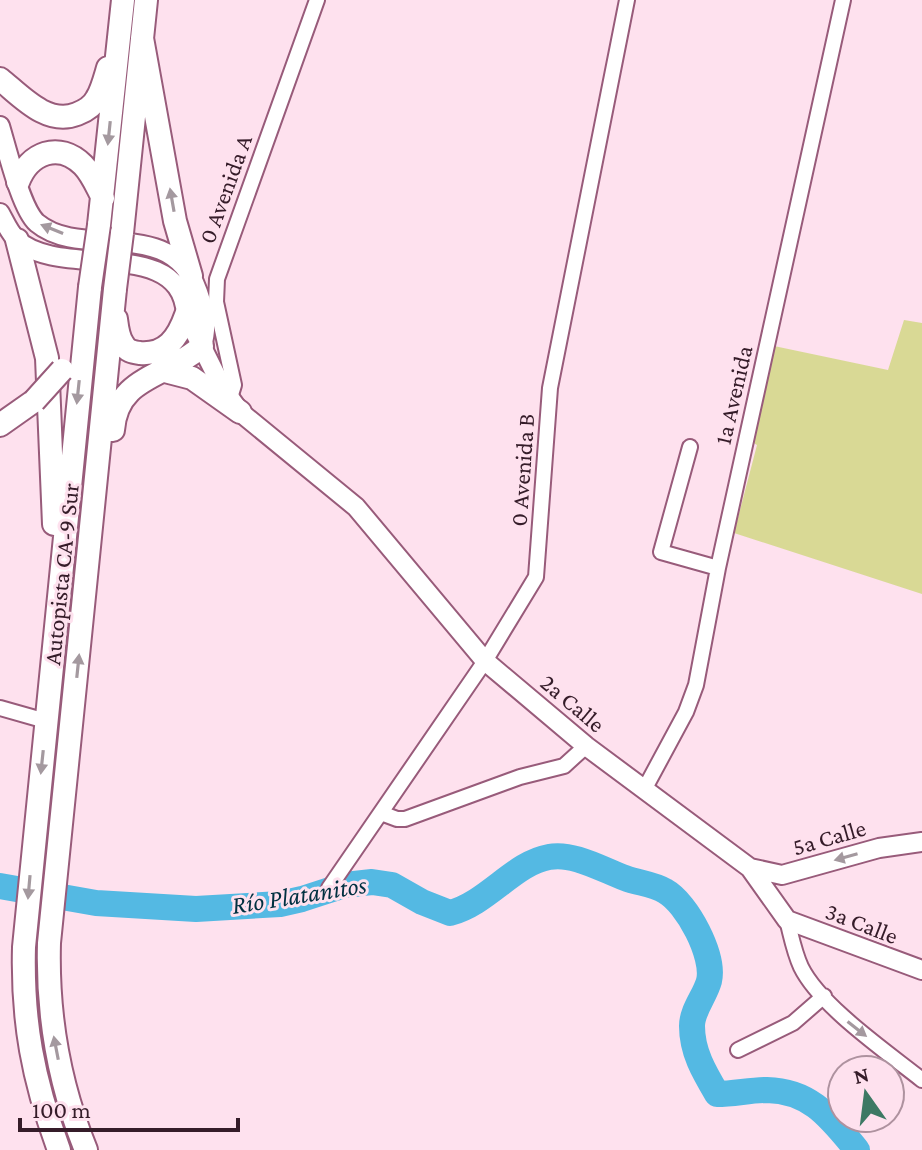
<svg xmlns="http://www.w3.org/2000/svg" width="922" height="1150" font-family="'Crimson Pro',serif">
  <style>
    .green { fill: #d9d995 }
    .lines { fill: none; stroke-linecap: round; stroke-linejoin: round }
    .river { stroke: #54b9e3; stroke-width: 26 }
    .minor-casing { stroke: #985b7a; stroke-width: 18 }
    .major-casing { stroke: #985b7a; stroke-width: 22 }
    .highway-casing { stroke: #985b7a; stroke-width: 26 }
    .minor { stroke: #fff; stroke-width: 14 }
    .major { stroke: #fff; stroke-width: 18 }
    .highway { stroke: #fff; stroke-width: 22 }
    .highway-bridge-casing { stroke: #985b7a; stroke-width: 26; stroke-linecap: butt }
    .highway-bridge { stroke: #fff; stroke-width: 22 }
    .oneway { fill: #a4999f }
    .labels { text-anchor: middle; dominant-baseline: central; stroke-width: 6; stroke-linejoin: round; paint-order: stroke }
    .street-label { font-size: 24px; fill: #351c29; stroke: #fee1ee }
    .water-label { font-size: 26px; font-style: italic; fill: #003041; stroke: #fee1ee }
  </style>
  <rect width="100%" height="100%" fill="#fee1ee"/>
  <!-- green -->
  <path class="green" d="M904 320 922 323V594L734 533 757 445 752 442 774 346 888 370Z"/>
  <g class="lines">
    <!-- river -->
    <path class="river" d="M0 886 96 903 196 909 280 904 302 899 345 885 372 882 392 885 422 902 450 913C488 903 514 863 549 857 573 852 603 870 625 878 638 883 653 884 665 891 687 903 715 956 709 981 705 996 692 1010 692 1026 692 1052 704 1072 717 1094 734 1094 750 1090 767 1090 812 1091 831 1119 857 1150"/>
    <defs>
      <path id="minor" d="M230 398 234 385 216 302 217 279 317 0
        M690 447 661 552 718 568
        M0 708 46 721
        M644 790 686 712 696 685 718 568 843 0
        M381 813 397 819H405L520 777 564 766 586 746
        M329 888 485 661 536 577 550 388 627 0
        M787 920C791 935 794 952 801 967 820 1006 887 1052 922 1080
        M738 1050 793 1023 824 996"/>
      <path id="major" d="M0 126C7 149 21 209 37 223 83 261 171 214 198 292 205 312 208 326 202 346
        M0 213C5 222 9 232 16 239 60 281 181 234 186 315L222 387 240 412 356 507 485 661 586 746 750 868 787 920 922 970
        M750 868 782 875 879 848 922 842"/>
      <path id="highway" d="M142 38 175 221 191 276
        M0 79C21 96 47 126 77 114 85 111 93 106 97 98 102 90 105 78 108 68
        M18 182C29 153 59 141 83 165 92 174 97 187 103 198
        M99 225 123 0
        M122 233 146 0
        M17 240 47 358 54 524
        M116 319C117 327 118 337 123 344 127 351 132 352 140 353 166 355 178 338 186 315
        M165 371 192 378 240 412
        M0 425 34 401
        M113 430C117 375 167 378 202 346
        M59 1150C33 1080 22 1021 24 947L90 287
        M86 1150C59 1084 47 1015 49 943L115 289"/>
    </defs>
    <!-- minor casing -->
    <use href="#minor" class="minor-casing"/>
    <!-- major casing -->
    <use href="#major" class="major-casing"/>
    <!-- highway casing -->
    <use href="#highway" class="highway-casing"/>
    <!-- minor -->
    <use href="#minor" class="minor"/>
    <!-- major -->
    <use href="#major" class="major"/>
    <!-- highway -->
    <use href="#highway" class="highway"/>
    <defs>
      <path id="highway-bridge" d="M90 287 99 225
        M115 289 122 233
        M34 401 62 370"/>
    </defs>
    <!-- highway-bridge casing -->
    <use href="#highway-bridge" class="highway-bridge-casing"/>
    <!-- highway-bridge -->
    <use href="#highway-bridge" class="highway-bridge"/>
  </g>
  <!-- one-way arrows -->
  <defs><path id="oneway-solid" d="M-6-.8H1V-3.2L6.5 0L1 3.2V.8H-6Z" transform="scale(2)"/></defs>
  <g class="oneway">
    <use href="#oneway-solid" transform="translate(109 133) rotate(96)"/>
    <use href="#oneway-solid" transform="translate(172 200) rotate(-100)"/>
    <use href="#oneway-solid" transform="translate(52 229) rotate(-158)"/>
    <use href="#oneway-solid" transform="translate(78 392) rotate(96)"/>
    <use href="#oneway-solid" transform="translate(78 666) rotate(-84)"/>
    <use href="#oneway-solid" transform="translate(42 762) rotate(96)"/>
    <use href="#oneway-solid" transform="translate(846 857) rotate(164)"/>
    <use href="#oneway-solid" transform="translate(29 887) rotate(95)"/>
    <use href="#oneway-solid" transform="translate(857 1029) rotate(38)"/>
    <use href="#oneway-solid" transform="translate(56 1048) rotate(-101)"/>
  </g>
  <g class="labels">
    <!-- street labels -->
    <g class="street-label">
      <text transform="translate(225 189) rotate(-70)">0 Avenida A</text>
      <text transform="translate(733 395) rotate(-77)">1a Avenida</text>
      <text transform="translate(522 470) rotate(-86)">0 Avenida B</text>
      <text transform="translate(61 574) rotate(-84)">Autopista CA-9 Sur</text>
      <text transform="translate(573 703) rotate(40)">2a Calle</text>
      <text transform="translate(829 837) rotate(-16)">5a Calle</text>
      <text transform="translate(862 923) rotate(21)">3a Calle</text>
    </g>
    <!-- water labels -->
    <g class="water-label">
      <text transform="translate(299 895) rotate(-9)">Río Platanitos</text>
    </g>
  </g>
  <!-- north arrow -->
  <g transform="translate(866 1094) rotate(346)"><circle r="38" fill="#fee1ee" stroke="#ae929f" stroke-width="2"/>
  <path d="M0-6L14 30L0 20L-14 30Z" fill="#3d7964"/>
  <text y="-12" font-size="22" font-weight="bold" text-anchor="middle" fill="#351c29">N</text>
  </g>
  <!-- scale -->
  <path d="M20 1118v12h218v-12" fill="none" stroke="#351c29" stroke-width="4"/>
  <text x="32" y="1118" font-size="24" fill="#351c29" stroke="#fee1ee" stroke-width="6" paint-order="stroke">100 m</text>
</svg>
